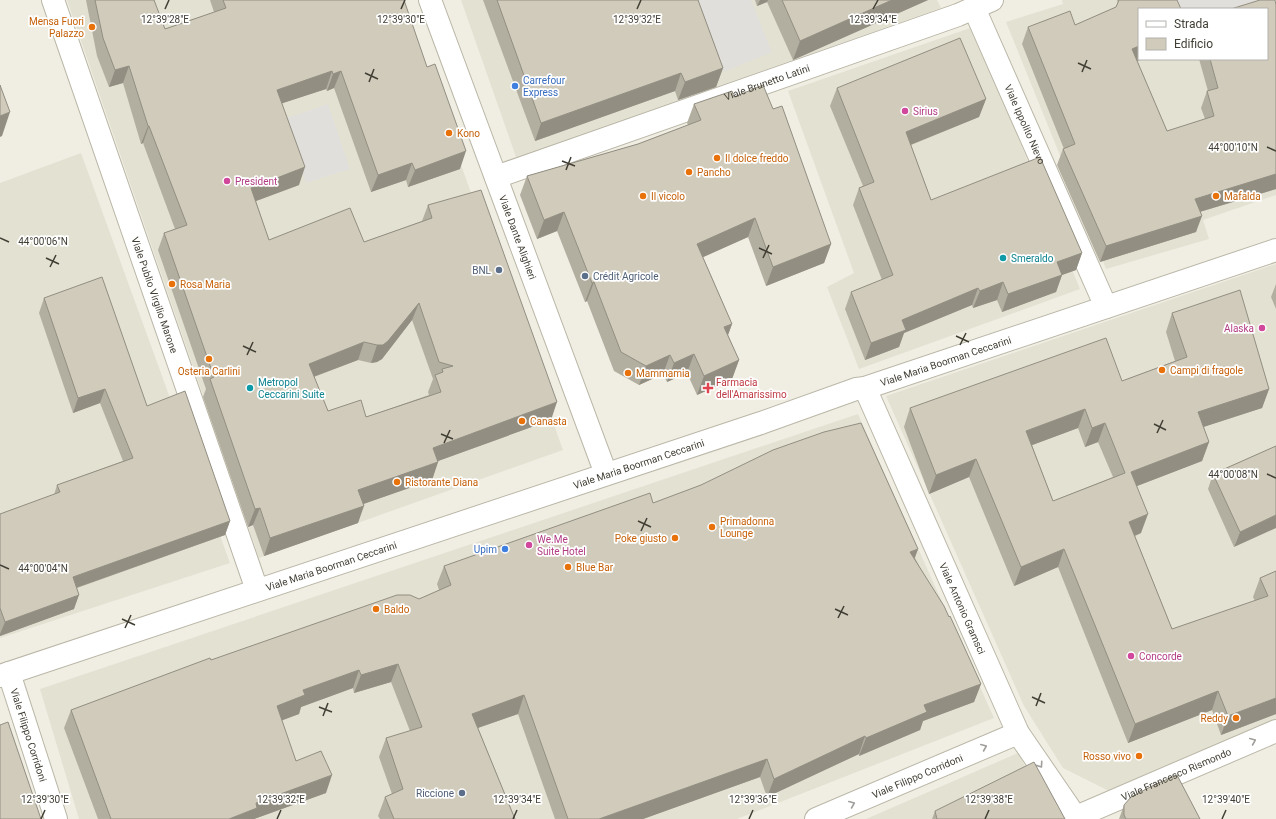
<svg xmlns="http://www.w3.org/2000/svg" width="1276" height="819" font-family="Roboto,sans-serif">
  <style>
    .residential { fill: #e3e1d2 }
    .parking { fill: #e1dfdb }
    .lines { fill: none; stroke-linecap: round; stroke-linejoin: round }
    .minor-casing { stroke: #bab7a7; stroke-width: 24 }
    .minor { stroke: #fff; stroke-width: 22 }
    .wall { fill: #b3afa0; fill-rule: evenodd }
    .shaded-wall { fill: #928e82 }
    .building { fill: #d0cbba; stroke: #928e82; fill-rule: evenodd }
    .oneway { stroke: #a09e9a }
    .ticks { fill: none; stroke: #413e34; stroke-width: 1.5 }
    .food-dot { fill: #e8710a; stroke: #fff; stroke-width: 1.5 }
    .shop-dot { fill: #3f7fe0; stroke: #fff; stroke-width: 1.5 }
    .hotel-dot { fill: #d1479c; stroke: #fff; stroke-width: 1.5 }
    .culture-dot { fill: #0f9aa8; stroke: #fff; stroke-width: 1.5 }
    .service-dot { fill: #5c6f8a; stroke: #fff; stroke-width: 1.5 }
    .health-dot { fill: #e0444e; stroke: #fff; stroke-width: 1.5 }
    .labels { text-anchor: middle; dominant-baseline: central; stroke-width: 3.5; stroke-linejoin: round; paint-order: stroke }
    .food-label { font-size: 10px; fill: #c56008; stroke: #fff; text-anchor: start }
    .shop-label { font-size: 10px; fill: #366cbe; stroke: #fff; text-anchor: start }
    .street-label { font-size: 10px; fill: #413e34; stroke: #fff }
    .hotel-label { font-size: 10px; fill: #b23c85; stroke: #fff; text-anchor: start }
    .culture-label { font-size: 10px; fill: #0d838f; stroke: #fff; text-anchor: start }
    .service-label { font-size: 10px; fill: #4e5e75; stroke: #fff; text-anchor: end }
    .health-label { font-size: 10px; fill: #be3a42; stroke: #fff; text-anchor: start }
    .ticks-label { font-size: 10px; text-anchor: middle; fill: #413e34; stroke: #fff; stroke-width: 3.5; stroke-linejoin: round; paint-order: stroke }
  </style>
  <rect width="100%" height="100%" fill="#f0eee3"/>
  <!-- residential -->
  <path class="residential" d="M67 0H402L563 450 259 558Z
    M461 0H937L941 8 516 157Z
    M1062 0H1176L1139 9V59H1267V9L1260 0 1276 10V195L1203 220 1209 239 1106 269 1006 22 1063 4Z
    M973 27 1080 289 859 369 827 287 854 273 788 91Z
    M81 153 230 563 0 638V183Z
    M1276 264V719L1109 791 1063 768 1024 706 886 396Z
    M858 414 994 718 737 819H79L40 689Z
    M1018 753 1053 819H866Z"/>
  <!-- parking -->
  <path class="parking" d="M695 0H751L772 52 724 72Z
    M1176 0H1260L1233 9H1180Z
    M328 104 350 169 306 183 284 119Z"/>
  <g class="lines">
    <defs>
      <g id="minor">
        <path id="s1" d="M53 0 257 590"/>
        <path id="s2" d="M430 0 606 474"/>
        <path id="s3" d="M974 8 1106 307"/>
        <path id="s4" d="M496 177 958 15 992 0"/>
        <path id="s5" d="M865 388 1018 733 1077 819"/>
        <path id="s6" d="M9 673 56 819"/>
        <path id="s7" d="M0 676 761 423 856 389 865 388 1276 250"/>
        <path id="s8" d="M1076 817 1276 731"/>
        <path id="s9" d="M816 819 1018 733"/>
      </g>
    </defs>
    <!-- minor casing -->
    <use href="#minor" class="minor-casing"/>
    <!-- minor -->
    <use href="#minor" class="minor"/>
  </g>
  <!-- wall -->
  <path class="wall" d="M86 0H154L165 29 214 12 210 0H404L460 169 408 187 406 180 371 192 334 88 327 91 326 89 282 103 299 185 256 201 269 240 364 242 422 221 428 205 551 420 438 461V462L432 480 363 504 358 523 264 556 253 525 248 527 203 397 206 389 158 250 164 233 175 229 143 143 141 144 123 83 109 87 97 56ZM412 320 433 379 428 392 429 395 366 417 328 411 314 377 358 360 371 363 377 362 382 359Z
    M483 0H698L723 68 716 87 678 100 675 91 535 141Z
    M755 0H928L793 60 767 2 757 6Z
    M1117 0H1177L1139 9 1142 59 1137 61 1167 131 1205 119 1201 108 1207 91H1208L1199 59H1267L1276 5V189L1200 212 1196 232 1100 262 1057 165 1063 149H1064L1022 44 1028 27 1075 25 1116 7 1118 3Z
    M837 88 986 99 979 117 911 145 931 200 1082 253 1076 270 1062 275 1056 292 1002 312 997 300 973 308 972 305 904 333 899 347 865 360 845 309 851 292 882 280 853 205 859 188 863 186 830 106Z
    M734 97 773 109 831 244 824 263 766 286 748 237 703 257 732 324 728 335 739 360 732 379 697 395 687 373 667 382 663 374 639 385 614 371 587 301 585 302 557 231 537 239 520 195 527 176 638 144 688 125 687 123 694 104Z
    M1276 284V309L1271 297Z
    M44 298 147 406 230 521 225 535 77 588 74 609 0 636V514L54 495 57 485 123 461 100 403 73 413 39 313Z
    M1172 313 1269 389 1262 408 1203 427 1209 442 1202 461 1137 486 1141 533 1135 536 1172 629 1255 601 1253 597 1260 578 1276 571V714L1221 735 1212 710 1128 743 1058 567 1014 586 969 477 929 494 904 427 910 408 1122 381 1175 361 1166 332ZM1078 428 1085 447 1098 442 1113 477 1053 501 1032 445Z
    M1276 446 1234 547 1208 489 1213 474Z
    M653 503 918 549 915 558 981 684 974 702 923 721 920 730 859 756V754L767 797 760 777 643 819H555L518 714 478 728 515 819H380L378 816 385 797 392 794 379 757 386 738 410 731 391 682 354 693 353 688 301 707 299 714 281 720 296 761 326 793 254 819H98L64 728 71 710 211 660 419 599 439 590 437 584 444 566Z
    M1124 805 1200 819H1119Z
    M935 811 1065 819H932Z"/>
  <!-- shaded-wall -->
  <path class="shaded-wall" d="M760 0H768L767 2 757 6Z
    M892 0H928L793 60 800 41Z
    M1139 46V59H1142L1126 66 1132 49Z
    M129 66 123 83 109 87 115 70Z
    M723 68 716 87 678 100 685 82Z
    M332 71 326 89 271 107 277 90Z
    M341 71 334 88 327 91 333 74Z
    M681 73 675 91 535 141 541 123Z
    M986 99 979 117 900 149 906 132Z
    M10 112 2 136 0 137V116Z
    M148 126H149L143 143 141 144Z
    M466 151 460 169 408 187 415 170Z
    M412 163 406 180 371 192 378 175Z
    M305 167 299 185 245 205 251 188Z
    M1276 174V189L1189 215 1195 199Z
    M564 212 557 231 537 239 544 220Z
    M1202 216 1196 232 1100 262 1106 246Z
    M755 218 748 237 690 263 697 244Z
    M831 244 824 263 766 286 773 267Z
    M1082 253 1076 270 1062 275 1056 292 1002 312 1008 294 1057 262Z
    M594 282 587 301 585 302 592 283Z
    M1003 282 997 300 973 308 980 291Z
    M978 288 972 305 904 333 899 347 865 360 871 343 902 320Z
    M419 303 412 320 382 359 377 362 371 363 377 345Z
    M732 324 725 343 724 327Z
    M364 342 358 360 302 381 309 364Z
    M694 354 687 373 667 382 674 363Z
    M670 355 663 374 639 385 646 366Z
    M739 360 732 379 697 395 704 376Z
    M105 389 100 403 73 413 78 398Z
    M1269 389 1262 408 1191 431 1198 412Z
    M557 402 551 420 427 465 433 448Z
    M1085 409 1078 428 1019 450 1026 431Z
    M1105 423 1098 442 1085 447 1092 428Z
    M1209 442 1202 461 1124 491 1131 472Z
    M976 459 969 477 929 494 936 475Z
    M438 462 432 480 352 508 358 490Z
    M364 506 358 523 264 556 270 538Z
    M260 508 253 525 248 527 255 509Z
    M1148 514 1141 533 1122 541 1129 522Z
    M1276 515V528L1234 547 1240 532Z
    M230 521 225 535 67 591 73 577Z
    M918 549 911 567 910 552Z
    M1064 549 1058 567 1014 586 1021 567Z
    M79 595 74 609 0 636V634L5 622Z
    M398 664 391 682 354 693 361 675Z
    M359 670 353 688 301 707 299 714 270 725 277 706 303 690Z
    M981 684 974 702 923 721 920 730 859 756 866 738 924 705Z
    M1218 691 1212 710 1128 743 1135 724Z
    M524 695 518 714 466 732 472 714Z
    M1276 698V714L1221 735 1228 716Z
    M865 736 859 754 767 797 774 779Z
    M767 759 760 777 643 819H599Z
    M332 775 326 793 254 819H229L256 803Z"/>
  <!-- building -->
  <path class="building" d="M95 0H154L165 29 226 8 223 0H404L427 67 435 64 466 151 415 170 412 163 378 175 341 71 333 74 332 71 277 90 305 167 251 188 269 240 350 208 364 242 432 218 428 205 481 190 557 402 433 448 438 462 358 490 364 506 270 538 260 508 255 509 210 379 214 377 164 233 187 225 149 126H148L129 66 115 70 103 38ZM419 303 439 362 453 366 442 369 443 372 435 375 441 392 366 417 361 400 328 411 309 364 364 342 377 345H383L388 341Z
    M497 0H698L723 68 685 82 681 73 541 123Z
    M782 0H892L800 41Z
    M1119 0H1177L1181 9H1139V46L1132 49 1167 131 1214 116 1207 91 1218 88 1210 59H1267V9H1231L1260 0H1275L1276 5V174L1195 199 1202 216 1106 246 1063 149 1075 144 1028 27 1070 11 1075 25 1116 7Z
    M960 38 986 99 906 132 931 200 1040 157 1082 253 1057 262 1062 275 1008 294 1003 282 980 291 978 288 902 320 906 330 871 343 851 292 893 275 859 188 874 182 837 88Z
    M0 85 10 112 0 116Z
    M763 85 773 109 782 106 831 244 773 267 755 218 697 244 732 324 724 327 739 360 704 376 694 354 674 363 670 355 646 366 621 352 594 282 592 283 564 212 544 220 527 176 638 144 701 120 694 104 732 91 734 97Z
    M102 277 147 406 185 391 230 521 73 577 79 595 5 622 0 608V514L60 492 57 485 133 458 105 389 78 398 44 298Z
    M1240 290 1269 389 1198 412 1209 442 1131 472 1148 514 1129 522 1172 629 1268 596 1260 578 1276 571V698L1228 716 1218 691 1135 724 1064 549 1021 567 976 459 936 475 910 408 1106 338 1122 381 1187 357 1172 313ZM1085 409 1092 428 1105 423 1125 473 1053 501 1026 431Z
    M861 423 918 549 910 552 944 606 949 617 950 616 981 684 924 705 927 712 866 738 865 736 774 779 767 759 599 819H568L524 695 472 714 515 819H394L385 797 403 789 386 738 422 727 398 664 361 675 359 670 303 690 305 695 277 706 296 761 321 751 332 775 256 803 257 808 229 819H111L71 710 210 658 211 660 397 595H410L419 599 451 585 444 566 650 493 653 503 701 485 773 450 824 432Z
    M1276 446V515L1240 532 1213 474Z
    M8 722 41 819H0V725Z
    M1034 762 1065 819H937L935 811Z
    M1177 775 1200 819H1126L1124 815V805L1131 797 1154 785Z"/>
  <!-- one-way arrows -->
  <defs><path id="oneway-chevron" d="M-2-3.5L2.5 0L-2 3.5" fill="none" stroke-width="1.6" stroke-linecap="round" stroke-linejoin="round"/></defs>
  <g class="oneway">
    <use href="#oneway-chevron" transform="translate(1253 741) rotate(-23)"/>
    <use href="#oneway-chevron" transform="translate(984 747) rotate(-23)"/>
    <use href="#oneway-chevron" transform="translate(1040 765) rotate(56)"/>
    <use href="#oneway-chevron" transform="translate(852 804) rotate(-23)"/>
  </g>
  <!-- ticks -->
  <path class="ticks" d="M165 9 169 0M401 9 405 0M637 9 641 0M873 9 878 0M1078 63 1091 69M1082 72 1087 60M365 73 378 79M369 82 374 69M1267 147 1276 151M562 161 575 166M566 170 571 157M0 238 9 242M759 248 772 254M46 258 59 264M763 258 769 245M50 267 56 255M956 336 969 342M960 345 966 333M243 346 256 352M247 355 253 342M1154 424 1166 430M1157 433 1163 420M441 434 453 439M444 443 450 430M1267 474 1276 478M638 521 651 527M641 531 647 518M0 565 9 569M835 609 848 615M838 618 844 606M122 619 135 625M125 628 131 615M1032 697 1045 703M1036 706 1041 693M319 707 332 712M323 716 328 703M41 819 45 810M277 819 281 810M513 819 517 810M749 819 753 810M985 819 989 810M1222 819 1226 810"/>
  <!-- markers -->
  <g class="food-dot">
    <circle cx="92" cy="27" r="4"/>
    <circle cx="449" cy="133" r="4"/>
    <circle cx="717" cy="158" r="4"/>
    <circle cx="689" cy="172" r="4"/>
    <circle cx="643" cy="196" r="4"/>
    <circle cx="1216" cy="196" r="4"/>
    <circle cx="172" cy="284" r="4"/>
    <circle cx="209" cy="359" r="4"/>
    <circle cx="1162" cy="370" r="4"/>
    <circle cx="628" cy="373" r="4"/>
    <circle cx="522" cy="421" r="4"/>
    <circle cx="397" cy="482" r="4"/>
    <circle cx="712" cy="527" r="4"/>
    <circle cx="675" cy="538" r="4"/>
    <circle cx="568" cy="567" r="4"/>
    <circle cx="376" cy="609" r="4"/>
    <circle cx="1236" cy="718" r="4"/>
    <circle cx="1139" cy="756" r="4"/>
  </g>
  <g class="shop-dot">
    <circle cx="515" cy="86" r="4"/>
    <circle cx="505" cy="549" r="4"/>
  </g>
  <g class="hotel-dot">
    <circle cx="905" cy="111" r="4"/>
    <circle cx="227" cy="181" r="4"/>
    <circle cx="1262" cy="328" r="4"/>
    <circle cx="529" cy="545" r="4"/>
    <circle cx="1131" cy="656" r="4"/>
  </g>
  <g class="culture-dot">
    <circle cx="1003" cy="258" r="4"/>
    <circle cx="250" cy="388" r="4"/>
  </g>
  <g class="service-dot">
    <circle cx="499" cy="270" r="4"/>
    <circle cx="585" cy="276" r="4"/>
    <circle cx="462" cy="793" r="4"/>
  </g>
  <path class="health-dot" d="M706 382h4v4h4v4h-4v4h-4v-4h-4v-4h4z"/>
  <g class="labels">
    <!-- food labels -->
    <g class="food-label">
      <text x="84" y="21" text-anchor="end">Mensa Fuori<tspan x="84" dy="12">Palazzo</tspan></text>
      <text x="457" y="133">Kono</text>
      <text x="725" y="158">Il dolce freddo</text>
      <text x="697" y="172">Pancho</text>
      <text x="651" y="196">Il vicolo</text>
      <text x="1224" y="196">Mafalda</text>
      <text x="180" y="284">Rosa Maria</text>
      <text x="1170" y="370">Campi di fragole</text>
      <text x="209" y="371" text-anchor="middle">Osteria Carlini</text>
      <text x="636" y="373">Mammamia</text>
      <text x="530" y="421">Canasta</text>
      <text x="405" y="482">Ristorante Diana</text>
      <text x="720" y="521">Primadonna<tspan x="720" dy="12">Lounge</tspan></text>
      <text x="667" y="538" text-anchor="end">Poke giusto</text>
      <text x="576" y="567">Blue Bar</text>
      <text x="384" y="609">Baldo</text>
      <text x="1228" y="718" text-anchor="end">Reddy</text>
      <text x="1131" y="756" text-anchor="end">Rosso vivo</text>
    </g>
    <!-- shop labels -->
    <g class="shop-label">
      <text x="523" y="80">Carrefour<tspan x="523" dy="12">Express</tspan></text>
      <text x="497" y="549" text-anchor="end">Upim</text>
    </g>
    <!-- street labels -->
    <g class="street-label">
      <text stroke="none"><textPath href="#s4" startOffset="287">Viale Brunetto Latini</textPath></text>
      <text stroke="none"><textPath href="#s3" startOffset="127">Viale Ippolito Nievo</textPath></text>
      <text stroke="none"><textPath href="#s2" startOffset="253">Viale Dante Alighieri</textPath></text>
      <text stroke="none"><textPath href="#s1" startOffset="312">Viale Publio Virgilio Marone</textPath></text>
      <text stroke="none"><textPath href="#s7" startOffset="997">Viale Maria Boorman Ceccarini</textPath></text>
      <text stroke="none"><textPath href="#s7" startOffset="673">Viale Maria Boorman Ceccarini</textPath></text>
      <text stroke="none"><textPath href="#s7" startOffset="349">Viale Maria Boorman Ceccarini</textPath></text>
      <text stroke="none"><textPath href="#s5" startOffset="241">Viale Antonio Gramsci</textPath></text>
      <text stroke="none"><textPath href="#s6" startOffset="65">Viale Filippo Corridoni</textPath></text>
      <text stroke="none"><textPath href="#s8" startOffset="109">Viale Francesco Rismondo</textPath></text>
      <text stroke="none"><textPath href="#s9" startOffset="110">Viale Filippo Corridoni</textPath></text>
    </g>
    <!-- hotel labels -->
    <g class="hotel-label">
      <text x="913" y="111">Sirius</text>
      <text x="235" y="181">President</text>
      <text x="1254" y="328" text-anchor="end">Alaska</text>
      <text x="537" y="539">We.Me<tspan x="537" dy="12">Suite Hotel</tspan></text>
      <text x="1139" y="656">Concorde</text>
    </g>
    <!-- culture labels -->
    <g class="culture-label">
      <text x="1011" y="258">Smeraldo</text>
      <text x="258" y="382">Metropol<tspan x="258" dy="12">Ceccarini Suite</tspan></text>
    </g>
    <!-- service labels -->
    <g class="service-label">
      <text x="491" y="270">BNL</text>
      <text x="593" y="276" text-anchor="start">Crédit Agricole</text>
      <text x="454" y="793">Riccione</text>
    </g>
    <!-- health labels -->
    <g class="health-label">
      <text x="716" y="382">Farmacia<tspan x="716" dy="12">dell'Amarissimo</tspan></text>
    </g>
  </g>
  <g class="ticks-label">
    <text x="165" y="23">12°39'28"E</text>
    <text x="401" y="23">12°39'30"E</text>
    <text x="637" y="23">12°39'32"E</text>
    <text x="873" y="23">12°39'34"E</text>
    <text x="1233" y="151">44°00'10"N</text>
    <text x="43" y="245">44°00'06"N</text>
    <text x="1233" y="478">44°00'08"N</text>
    <text x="43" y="572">44°00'04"N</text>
    <text x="45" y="803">12°39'30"E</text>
    <text x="281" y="803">12°39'32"E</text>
    <text x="517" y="803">12°39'34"E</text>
    <text x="753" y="803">12°39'36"E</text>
    <text x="989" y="803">12°39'38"E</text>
    <text x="1226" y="803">12°39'40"E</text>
  </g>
  <!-- legend -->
  <rect x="1138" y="8" width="130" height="52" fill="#ffffff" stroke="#b3b2ae"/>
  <rect x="1146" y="21" width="20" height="6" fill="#ffffff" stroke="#b3b2ae"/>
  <text x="1174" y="28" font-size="12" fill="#413e34">Strada</text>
  <rect x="1146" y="38" width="20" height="12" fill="#d0cbba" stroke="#b3b2ae"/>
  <text x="1174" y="48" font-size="12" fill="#413e34">Edificio</text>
</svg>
